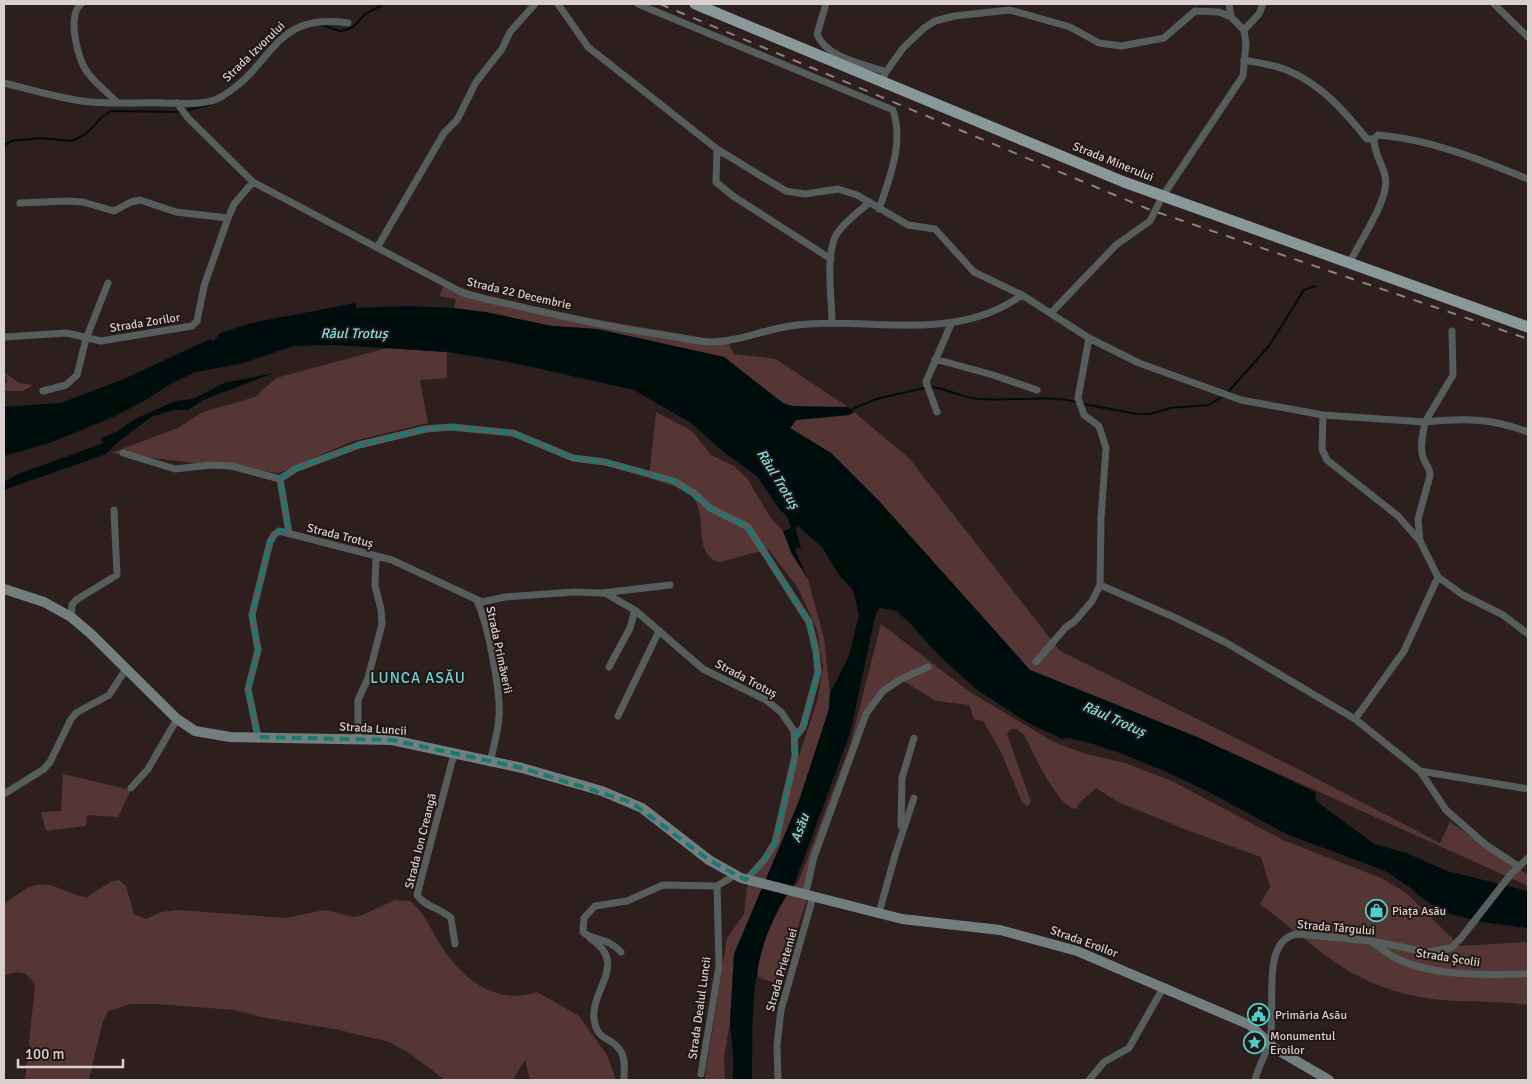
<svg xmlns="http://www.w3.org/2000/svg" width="1532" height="1084" font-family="Signika,sans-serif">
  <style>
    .green { fill: #553635 }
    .water { fill: #000d0d }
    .pier { fill: #2c1f1e }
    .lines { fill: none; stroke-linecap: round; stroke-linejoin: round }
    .stream { stroke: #000d0d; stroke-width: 2 }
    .street { stroke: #565e5d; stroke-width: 7 }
    .secondary { stroke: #737f7e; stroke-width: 10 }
    .primary { stroke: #899898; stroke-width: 11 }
    .rail { stroke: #8d8281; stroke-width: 2; stroke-dasharray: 9 9; stroke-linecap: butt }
    .marked { fill: none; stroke: #197a73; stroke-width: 4; stroke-dasharray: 10 6; stroke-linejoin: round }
    .labels { text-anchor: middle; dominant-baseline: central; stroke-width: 4; stroke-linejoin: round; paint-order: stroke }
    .street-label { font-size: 12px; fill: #d9d0cf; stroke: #221615 }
    .poi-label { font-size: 12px; fill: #d9d0cf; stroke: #221615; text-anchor: start }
    .water-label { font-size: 14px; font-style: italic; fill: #7be1e1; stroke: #221615 }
    .quarter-label { font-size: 15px; letter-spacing: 1px; fill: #6cd9d8; stroke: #221615 }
  </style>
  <rect width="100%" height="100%" fill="#2c1f1e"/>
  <!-- green -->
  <path class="green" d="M446 281C479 297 515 303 550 310 609 322 668 332 728 342L734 354 776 359 848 407H797L783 403 724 357 597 329 552 326 454 308 456 299 439 296Z
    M387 348 447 352V378L420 380 428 423 353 441 279 473 111 453 178 428 203 412 255 397 276 378Z
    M4 372 19 383 33 385 23 391H4V384L8 382Z
    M656 412 692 431 711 455 734 466 747 478 770 517 783 531 792 554 808 579 824 638 830 693 829 709 799 801 734 954 730 1023 724 1057 725 1080H705V1077L727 938 744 914 747 887 755 877 757 866 771 842 817 701 823 668 817 630 798 588 768 549 720 562C692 557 708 517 694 499 684 487 663 483 649 478Z
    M854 412 909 458 1060 651 1302 771 1440 843 1450 822 1528 875V886L1197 737 1030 670 879 501 831 453 790 428 796 420 849 415Z
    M881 624 970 692 1052 741 1083 753 1125 763 1172 781 1283 840 1381 878 1405 892 1460 946 1528 942V1005C1497 1000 1465 1003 1433 999 1352 988 1321 950 1260 904L1270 887 1261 857 1184 829 1118 802 1096 788 1080 802 1076 809C1057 807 1033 752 1024 735L1017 729H1011L1007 734 1031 802 1027 807 1021 800 1001 752 983 721 974 719 969 705 936 701 903 681 885 694 869 714 817 857 809 894 788 956 783 986 758 977V961L766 937 781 903 799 880 850 745Z
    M63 774 131 790 118 817 87 815 86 826 46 831 41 812 61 811Z
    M119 880 126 886 134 914 146 919 161 912 177 910 285 918 325 910 354 917 362 915 395 900 410 901C425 913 431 930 441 946 463 979 496 1006 537 992L579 1016 607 1055 616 1080H530L525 1060 513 1080H445L409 1053 389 1042 335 1029 266 1018 234 1010 158 1004H131L108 1011 102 1024 89 1080H25L35 986C28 971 18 969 4 976V904C28 887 35 878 64 890 72 893 79 897 87 897L112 881Z"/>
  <!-- water -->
  <path class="water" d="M355 303 357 308 408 306 454 308 486 312 552 326 597 329 724 357 783 403 790 406 848 407 854 412 849 415 796 420 790 428 831 453 879 501 1030 670 1197 737 1315 792 1316 801 1374 844 1406 853 1447 871 1528 891V928L1482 922 1450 914 1432 905 1385 871 1288 835 1164 771 1123 754 1090 743 1069 738 1062 739 1028 723 976 689 944 661 907 620 896 611 880 608 876 613 852 728 794 885C748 948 753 1007 752 1080H733V1055L730 1023 734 954 799 801 829 709 830 693 849 656 859 615 853 590 839 575 822 547 798 526 796 530 801 549 797 547 795 550 808 579 792 554 783 531 791 528 787 516 780 510 757 476 726 454 691 423 634 390 514 363 447 352 336 345 294 346 243 363 196 372 172 383 144 401 113 417 52 442 4 456V407L61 403 124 379 210 339 214 341 220 333 252 323Z
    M274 373 203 400 188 410H173L151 417 118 442 106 454 4 490V482L18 474 104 443 100 439 118 431 135 419 175 401 193 399 224 383Z"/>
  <!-- pier -->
  <path class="pier" d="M880 608 897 611 919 636 895 613 881 610 878 614 850 744 797 884 794 885 848 743 876 613Z
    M927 645 976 689 996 703 1028 723 1062 739 1069 738 1087 745 1069 740 1061 741 1027 725 974 692 942 663Z
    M1130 759 1164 771 1207 791 1288 835 1385 871 1411 888 1424 901 1384 873 1287 837 1206 793Z"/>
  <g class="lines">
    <!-- stream -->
    <path class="stream" d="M321 25 340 31 346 30 353 27 365 14 384 4
      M225 98 239 88
      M185 111 212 104
      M4 145 12 141 40 138 72 141 87 133 102 117 111 111 180 112
      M931 387C946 388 958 396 972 398 1008 403 1041 394 1076 402
      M1228 392 1269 346 1304 290 1315 286
      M1083 404 1137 414H1150L1170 408 1209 405 1223 396
      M850 410 876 399 924 388"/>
    <!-- street -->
    <path class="street" d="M81 4C67 15 77 60 88 73 96 84 108 93 118 103
      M558 4 588 47 717 149 761 176 786 191 805 194 838 189 857 195 908 225 935 229 974 272 1022 295 1089 338 1139 363 1241 400 1323 415 1425 422 1453 375 1452 331
      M638 4 893 110C904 143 890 177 879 209
      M826 4 817 34C826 58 864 64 886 72L884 76
      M1229 4 1231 17
      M1494 4 1528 37
      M1244 30 1259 14 1263 4
      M1244 60C1259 63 1276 65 1289 71 1322 85 1345 112 1367 139H1374
      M886 72 903 48 924 28 935 21 954 16 1010 10 1070 27 1099 43 1121 46 1164 38 1195 11 1219 12 1231 17 1244 30 1246 44 1243 76 1162 197 1150 221 1116 245 1051 313
      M4 83C29 89 55 97 82 101 109 105 137 102 165 103 182 103 206 106 221 97 275 66 271 12 348 23
      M177 103 188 118 253 182 463 293 486 299C545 312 604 327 664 335 678 337 694 341 709 342 737 342 763 330 790 326 868 315 953 345 1022 295
      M717 149 716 182 733 196 831 259
      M20 203 67 201 83 202 114 211 131 202 140 200 176 212 228 218
      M378 246 444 133 457 120 476 82 502 49 510 32 535 4
      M1349 264C1359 242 1391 198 1385 176 1382 162 1374 154 1374 139L1378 135C1430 139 1481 160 1528 179
      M832 323C832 298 825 257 836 235 843 223 859 211 869 203
      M4 337 67 333 101 341 192 326 197 321 204 286 228 218 234 204 253 182
      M935 359 993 375 1037 390
      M43 391 66 385 77 375 86 339 108 283
      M937 412 926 382 951 324
      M1323 415 1322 449 1327 460 1398 516 1420 541 1438 577 1404 651 1355 719 1420 771 1528 789
      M123 453 175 469 211 465 231 466 280 479 295 469 359 445 426 429 451 427 513 433 573 458 605 462 674 481 695 494 710 508 748 527 809 622 816 651 818 672 803 727 796 736
      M280 479 289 533
      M1420 541 1418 519 1430 476C1430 468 1427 466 1424 460 1419 449 1423 434 1425 422 1463 418 1492 418 1528 432
      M1438 577 1463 595 1503 615 1528 634
      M1100 585 1176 618 1225 642 1355 719
      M607 594 636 611 703 669 766 700 781 712 794 731 795 756 775 843 764 860 746 880
      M477 601C488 624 501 692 499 717 498 733 493 748 490 763
      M71 617 72 605 76 600 117 575 114 510
      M1036 662 1066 627 1075 621 1092 601 1100 585 1101 518 1106 448 1099 426 1084 415 1078 398 1089 338
      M609 667 630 628 635 610
      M618 716 659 631
      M258 737 248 689 258 650 252 615 270 542 274 535 279 531 392 560 482 602 505 597 574 592 602 593 670 585
      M358 739V700L368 678 382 624 381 609 375 586 376 557
      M454 754 417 895C425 907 440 908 451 918L455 944
      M1420 771 1446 810 1486 845 1518 866
      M131 788 148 769 177 719
      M4 794 44 769 50 762 71 719 76 713 109 695 126 669
      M901 826 902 778 914 738
      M805 896 814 857 866 714 883 691 901 679 928 667
      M879 913 896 852 914 798
      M590 938C629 964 591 988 594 1019 597 1042 611 1036 620 1050 626 1058 624 1071 624 1080
      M1373 943C1381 948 1388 954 1396 958 1433 977 1487 975 1528 974
      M621 952C608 937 592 941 583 932L584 918 595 906 627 901 663 885 717 886 735 875
      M701 1074 719 966 717 886
      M778 1080 777 1045 781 1010 813 897
      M1089 1080 1104 1062 1129 1048 1163 988
      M1255 1080C1258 1067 1265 1056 1269 1044 1278 1015 1258 938 1298 934L1371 941 1427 952 1451 948 1461 938 1511 874 1528 858"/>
    <!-- secondary -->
    <path class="secondary" d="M4 589 44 602 71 617 90 633 177 719 195 731 230 737 392 740 522 768 602 791 642 808 709 860 741 878 902 919 1000 930 1077 951 1250 1025 1274 1048 1329 1080"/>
    <!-- primary -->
    <path class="primary" d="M695 4 1124 182 1528 327"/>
    <!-- rail -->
    <path class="rail" d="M660 4 1148 209 1528 339"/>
  </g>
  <!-- marked area -->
  <path class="marked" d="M451 427 513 433 573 458 605 462 674 481 710 508 748 527 809 622 818 672 803 727 796 736 795 756 775 843 764 860 746 880 709 860 631 802 522 768 392 740 258 737 248 689 258 650 252 615 270 542 279 531 289 530 280 479 295 469 359 445 426 429Z"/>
  <!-- icons -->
  <defs>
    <symbol id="shop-ring" viewBox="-11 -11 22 22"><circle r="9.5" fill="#221615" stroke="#52cdcd" stroke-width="1.5"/><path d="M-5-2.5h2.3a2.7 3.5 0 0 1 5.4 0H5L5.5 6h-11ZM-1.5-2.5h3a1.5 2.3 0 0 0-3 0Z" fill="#52cdcd"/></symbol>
    <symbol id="civic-ring" viewBox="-11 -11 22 22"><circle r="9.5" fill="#221615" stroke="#52cdcd" stroke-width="1.5"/><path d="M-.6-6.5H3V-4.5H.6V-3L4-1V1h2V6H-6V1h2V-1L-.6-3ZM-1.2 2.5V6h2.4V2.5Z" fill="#52cdcd"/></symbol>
    <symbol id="sight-ring" viewBox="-11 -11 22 22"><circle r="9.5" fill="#221615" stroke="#52cdcd" stroke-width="1.5"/><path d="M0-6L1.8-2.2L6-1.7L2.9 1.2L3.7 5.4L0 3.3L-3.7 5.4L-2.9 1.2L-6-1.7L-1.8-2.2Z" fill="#52cdcd"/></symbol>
  </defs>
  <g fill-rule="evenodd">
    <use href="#shop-ring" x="1364" y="898" width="25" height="25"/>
    <use href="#civic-ring" x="1246" y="1002" width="25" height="25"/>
    <use href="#sight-ring" x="1242" y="1030" width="25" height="25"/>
  </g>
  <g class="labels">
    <!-- street labels -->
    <g class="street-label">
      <text transform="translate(254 52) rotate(-44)">Strada Izvorului</text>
      <text transform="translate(1113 162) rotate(22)">Strada Minerului</text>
      <text transform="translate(519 294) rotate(13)">Strada 22 Decembrie</text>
      <text transform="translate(145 323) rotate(-9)">Strada Zorilor</text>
      <text transform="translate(340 536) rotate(14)">Strada Trotuș</text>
      <text transform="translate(499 650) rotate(78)">Strada Primăverii</text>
      <text transform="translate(746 679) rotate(28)">Strada Trotuș</text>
      <text transform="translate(373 729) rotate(4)">Strada Luncii</text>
      <text transform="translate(421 841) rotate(-76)">Strada Ion Creangă</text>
      <text transform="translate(1336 928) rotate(5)">Strada Târgului</text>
      <text transform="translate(1084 942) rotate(20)">Strada Eroilor</text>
      <text transform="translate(1448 958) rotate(9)">Strada Școlii</text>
      <text transform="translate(782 970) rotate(-74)">Strada Prieteniei</text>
      <text transform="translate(700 1008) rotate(-82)">Strada Dealul Luncii</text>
    </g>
    <!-- poi labels -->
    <g class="poi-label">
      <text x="1392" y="911">Piața Asău</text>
      <text x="1275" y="1015">Primăria Asău</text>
      <text x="1270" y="1036">Monumentul<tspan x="1270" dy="14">Eroilor</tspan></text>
    </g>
    <!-- water labels -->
    <g class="water-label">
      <text x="354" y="333">Râul Trotuș</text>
      <text transform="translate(778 479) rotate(58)">Râul Trotuș</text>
      <text transform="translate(1114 719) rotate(24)">Râul Trotuș</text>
      <text transform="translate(800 828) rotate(-70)">Asău</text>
    </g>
    <!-- quarter labels -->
    <g class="quarter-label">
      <text x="418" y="678">LUNCA ASĂU</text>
    </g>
  </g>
  <!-- border -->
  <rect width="1532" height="1084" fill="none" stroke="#d9d0cf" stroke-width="10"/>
  <!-- scale -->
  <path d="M18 1059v8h105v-8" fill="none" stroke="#d9d0cf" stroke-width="2.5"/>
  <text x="25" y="1059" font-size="15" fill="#d9d0cf" stroke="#221615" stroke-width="4" paint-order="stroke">100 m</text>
</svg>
